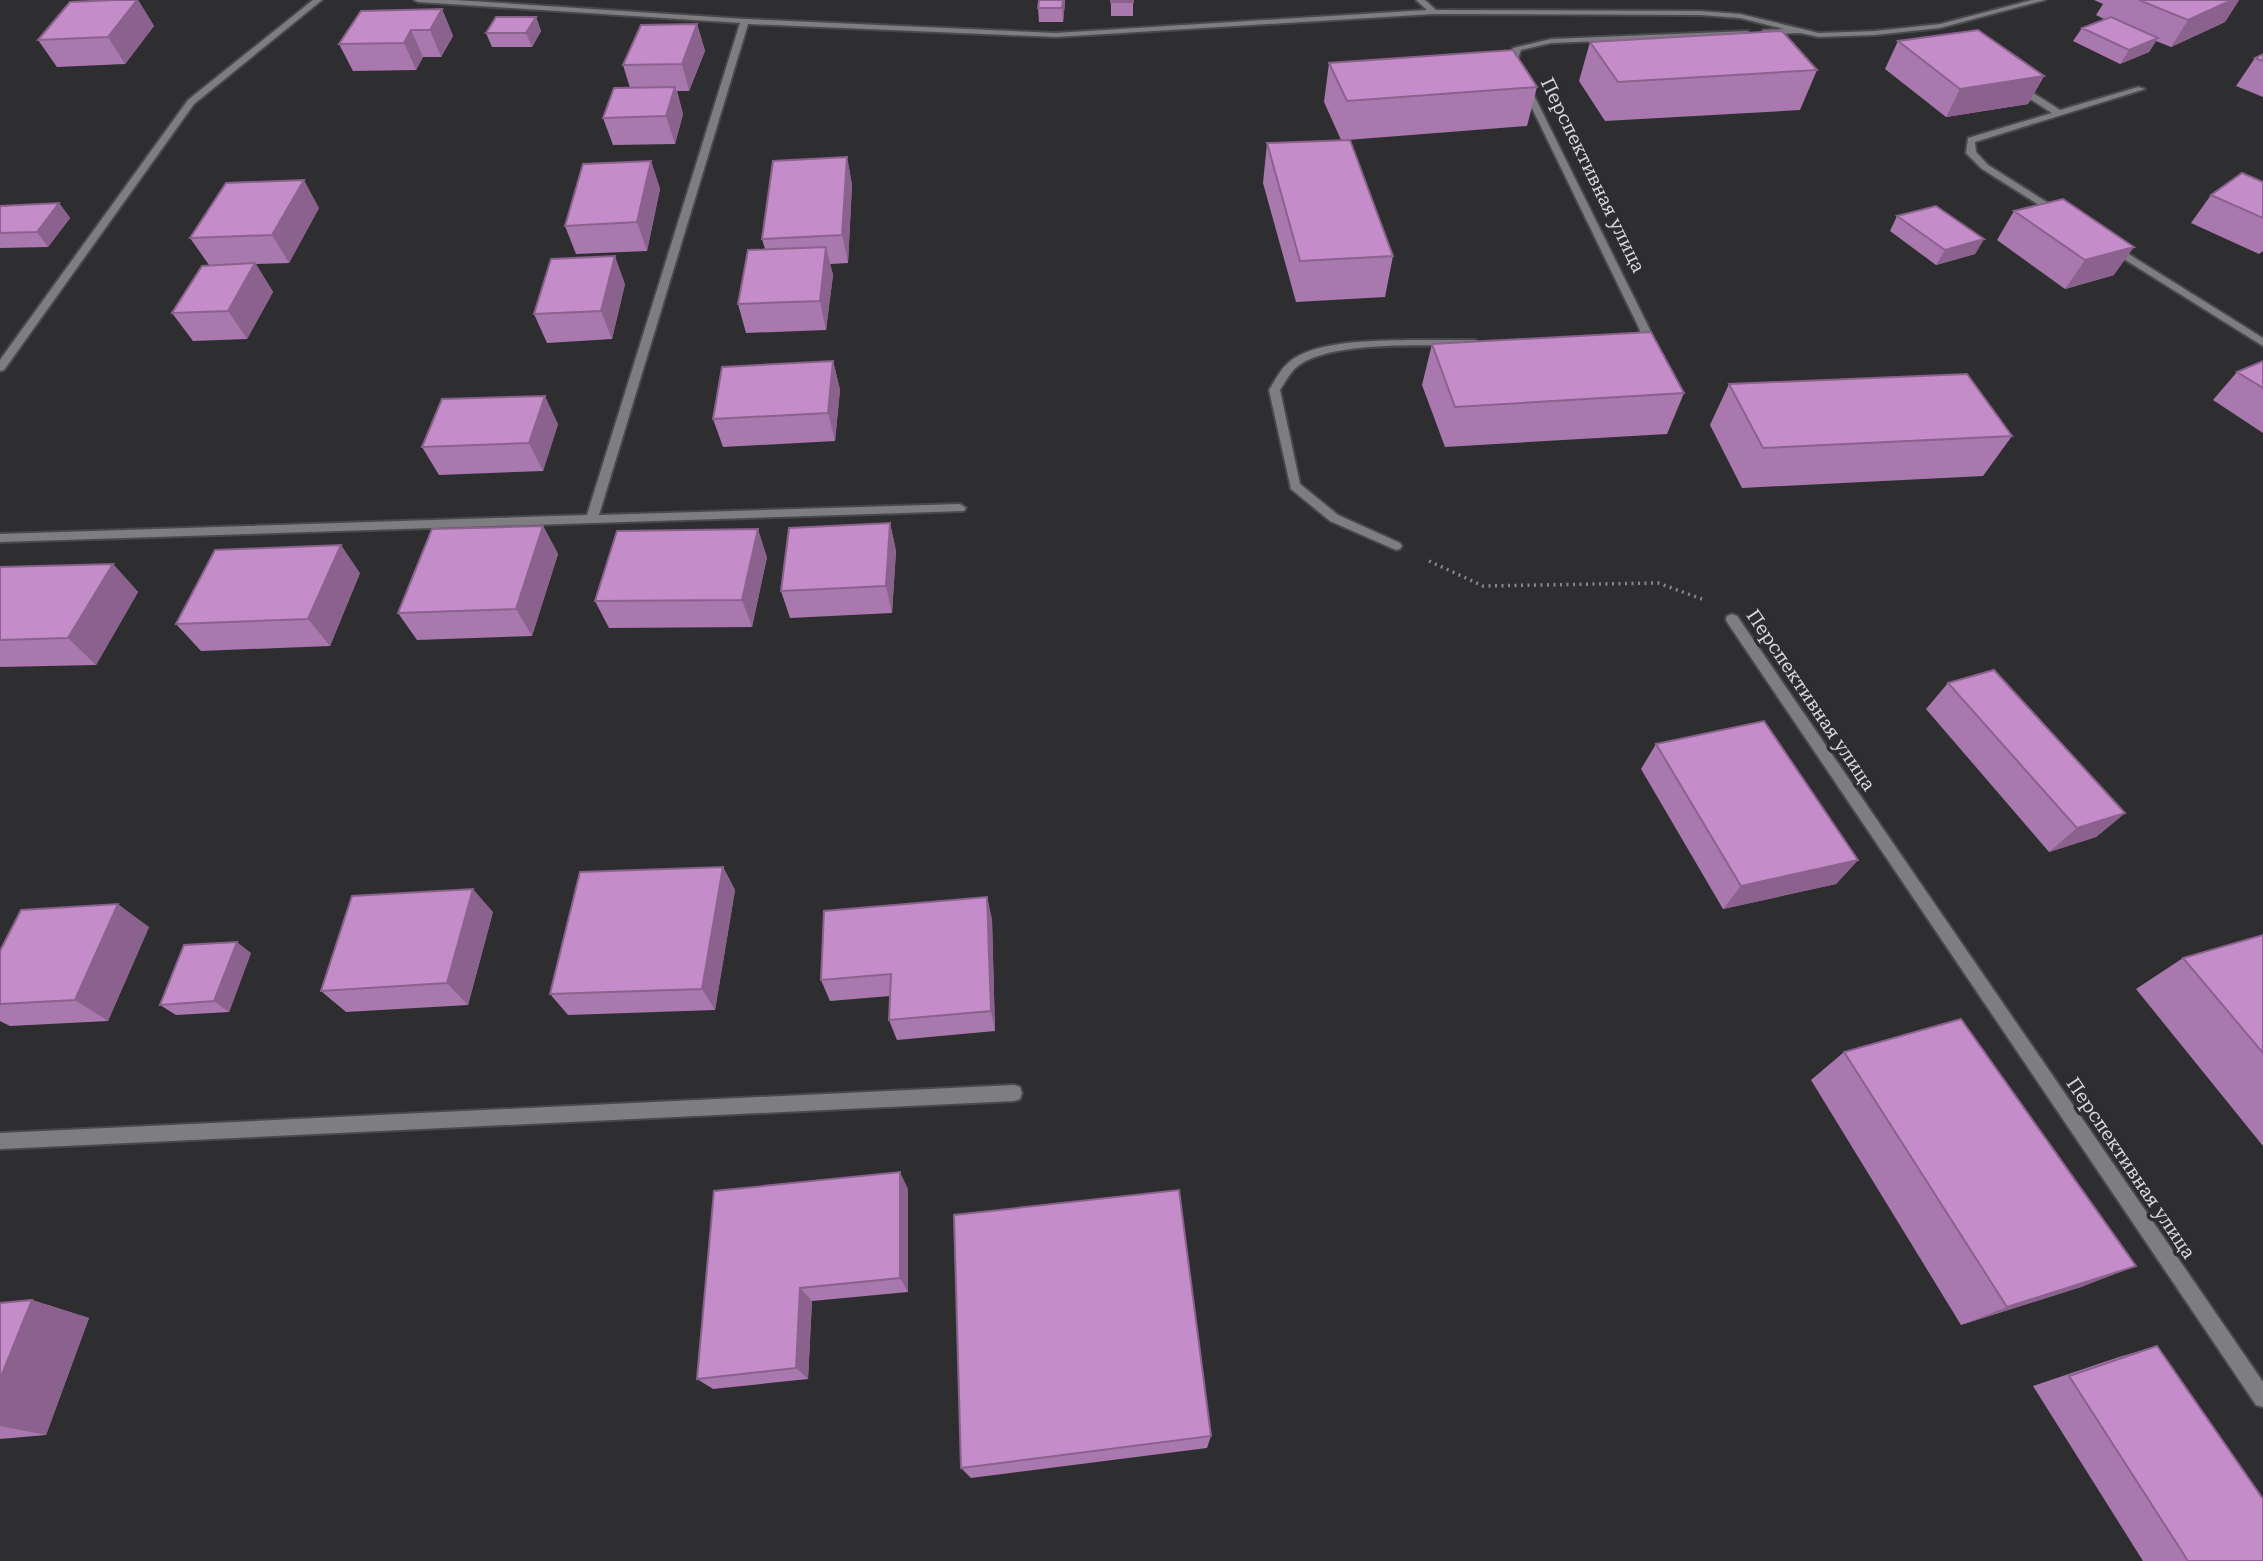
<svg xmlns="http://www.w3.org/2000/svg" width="2263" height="1561" font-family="'Roboto Serif',serif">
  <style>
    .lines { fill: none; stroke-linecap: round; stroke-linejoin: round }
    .street-casing { stroke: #49494b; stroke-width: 4 }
    .path { stroke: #878789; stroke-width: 3.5; stroke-dasharray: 2 4.5; stroke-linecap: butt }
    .street { fill: #7e7e82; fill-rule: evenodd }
    .wall { fill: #a978ae }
    .shaded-wall { fill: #8a628d }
    .building { fill: #c58cca; stroke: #8a628d; stroke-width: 2 }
    .labels { text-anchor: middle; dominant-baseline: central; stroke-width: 7; stroke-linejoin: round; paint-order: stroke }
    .street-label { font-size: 19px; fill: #d9d9db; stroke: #2e2e31 }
  </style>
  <rect width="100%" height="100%" fill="#2e2e31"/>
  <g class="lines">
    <defs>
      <path id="street" d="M313 0H322L194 104 4 370 0 371V360L188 100Z
        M414 0H455L745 19 1056 33 1427 10 1416 0H1425L1436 10 1700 11 1740 14 1819 33 1875 31 1940 24 2032 0H2045L1940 28 1875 35 1819 37 1800 33 1766 34 1762 32 1763 30 1784 29 1740 18 1700 15 1434 14 1056 37 748 24 599 515 960 504 966 508 964 511 0 542V534L587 515 740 23 418 2Z
        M1748 31V35H1745L1551 43 1521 50 1517 61 1650 330 1648 341 1631 343V339L1639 337 1640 330 1509 61 1513 48 1551 39Z
        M2013 84H2019L2060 110 2138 87 2145 89 1975 142 1976 152 1988 165 2061 211V215H2055L1982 169 1966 153 1968 138 2052 113 2013 88Z
        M2108 245H2114L2263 338V346L2108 249Z
        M1408 340H1475L1480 343 1475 346C1431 346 1336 340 1299 365 1291 371 1285 382 1280 390L1300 484 1338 515 1400 543 1402 546 1400 549 1396 550 1330 521 1291 489 1269 390C1275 381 1280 370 1288 363 1313 340 1375 341 1408 340Z
        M1732 614 1737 616 2263 1382V1407L2256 1405 1727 622 1726 619 1727 616Z
        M1014 1085 1020 1087 1022 1093 1020 1099 1014 1101 0 1149V1133Z"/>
    </defs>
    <!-- street casing -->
    <use href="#street" class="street-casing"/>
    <!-- path -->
    <path class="path" d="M1429 561 1483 586 1658 583 1702 599"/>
    <!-- street -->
    <use href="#street" class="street"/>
  </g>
  <!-- wall -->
  <path class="wall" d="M116 0H138L154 26 125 64 57 67 38 40Z
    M1039 0H1065L1063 22H1039L1038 8Z
    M1111 0H1133V16H1111Z
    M2094 0H2239L2225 22 2171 47 2156 41 2149 52 2120 64 2073 41 2082 28 2104 19 2096 15 2103 4Z
    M442 9 453 36 441 57H423L416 70 353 71 339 44Z
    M536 17 541 31 532 47H492L486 33Z
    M697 24 705 51 689 91H677L683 114 675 144 613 145 603 118 630 88 623 65Z
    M1898 41 2044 76 2028 104 1946 117 1885 69Z
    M1590 42 1817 70 1800 110 1605 121 1579 81Z
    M2263 54V97L2236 86 2255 58Z
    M1329 63 1537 87 1527 126 1347 140 1393 256 1385 297 1296 302 1263 183 1267 143 1341 140 1324 102Z
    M847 157 852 185 848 263 830 264 833 275 826 330 746 333 738 304 765 249 762 239Z
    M651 161 660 189 647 251 576 254 565 226Z
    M2263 182V251L2259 254 2191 223 2211 195Z
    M59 203 70 218 48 247 0 248V206Z
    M319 208 289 263 256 264 273 292 247 339 193 341 172 313 209 265 190 238Z
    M2014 211 2114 275 2065 289 1997 240Z
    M1897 216 1984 239 1975 254 1936 265 1890 231Z
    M625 284 612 339 547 343 534 314Z
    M1432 344 1684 393 1667 434 1445 447 1422 385Z
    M833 361 840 390 835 441 723 447 713 419Z
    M2263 361V433L2213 400 2237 372Z
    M1729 384 2012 436 1983 476 1742 488 1710 425Z
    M558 424 543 471 439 475 422 447Z
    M890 523 896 551 892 613 790 618 781 591Z
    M543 526 558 554 532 636 417 640 398 613Z
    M767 557 752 627 609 628 595 601Z
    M113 564 138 592 96 665 0 667V567Z
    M360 573 330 646 201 651 176 624Z
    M1948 683 2125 813 2096 837 2049 852 1926 709Z
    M1656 744 1858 860 1836 884 1723 909 1641 769Z
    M723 867 735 890 715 1010 568 1015 550 994Z
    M987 897 992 920 995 1031 897 1040 889 1020 890 996 830 1001 821 980Z
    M493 912 468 1005 346 1012 321 991Z
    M149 927 108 1021 10 1026 0 1021V951Z
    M2263 935V1146L2136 989 2183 958Z
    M251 953 229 1012 176 1015 160 1005Z
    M1844 1052 2084 1286 1961 1325 1811 1080Z
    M908 1189V1292L812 1301 808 1379 713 1389 697 1379Z
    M32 1300 89 1318 46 1435 0 1439V1303Z
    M2157 1346 2263 1561H2143L2033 1386 2119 1357Z
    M1211 1436 1207 1448 971 1478 961 1468Z"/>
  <!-- shaded-wall -->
  <path class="shaded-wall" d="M137 0H138L154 26 125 64 108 37Z
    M1063 0H1065V4L1063 22 1062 8Z
    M2232 0H2239L2225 22 2171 47 2188 20Z
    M442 9 453 36 441 57 430 30Z
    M536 17 541 31 532 47 526 33Z
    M697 24 705 51 689 91 682 64Z
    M411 30 423 57 416 70 404 43Z
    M2158 38 2149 52 2120 64 2129 50Z
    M2044 76 2028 104 1946 117 1960 89Z
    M675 87 683 114 675 144 666 116Z
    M847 157 852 185 848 263 842 235Z
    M651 161 660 189 647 251 637 222Z
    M304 180 319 208 289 263 272 235Z
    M59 203 70 218 48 247 37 232Z
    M1984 239 1975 254 1936 265 1945 250Z
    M826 247 833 275 826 330 820 301Z
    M2134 247 2114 275 2065 289 2085 260Z
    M615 256 625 284 612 339 601 311Z
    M255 263 273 292 247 339 228 311Z
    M833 361 840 390 835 441 828 413Z
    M545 396 558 424 543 471 529 443Z
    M890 523 896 551 892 613 886 586Z
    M543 526 558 554 532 636 516 609Z
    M758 529 767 557 752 627 742 600Z
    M341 545 360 573 330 646 308 619Z
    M113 564 138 592 96 665 68 638Z
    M2125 813 2096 837 2049 852 2077 828Z
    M1858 860 1836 884 1723 909 1741 886Z
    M723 867 735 890 715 1010 702 989Z
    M473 889 493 912 468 1005 447 983Z
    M987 897 992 920 995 1031 991 1011Z
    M118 904 149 927 108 1021 75 1000Z
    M237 942 251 953 229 1012 214 1001Z
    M900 1172 908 1189V1292L900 1278Z
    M2136 1266 2084 1286 1961 1325 2007 1307Z
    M800 1288 812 1301 808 1379 796 1368Z
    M32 1300 89 1318 46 1435 0 1426V1379Z"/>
  <!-- building -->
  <path class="building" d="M116 0H137L108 37 38 40 70 2Z
    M1039 0H1063L1062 8H1038Z
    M1111 0H1133V2H1111Z
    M2139 0H2232L2188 20Z
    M442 9 430 30H411L404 43 339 44 361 11Z
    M496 17H536L526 33H486Z
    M2111 17 2158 38 2129 50 2082 28Z
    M697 24 682 64 623 65 641 25Z
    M1978 30 2044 76 1960 89 1898 41Z
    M1782 31 1817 70 1618 82 1590 42Z
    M1513 50 1537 87 1347 101 1329 63Z
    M2263 54V61L2255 58Z
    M675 87 666 116 603 118 614 88Z
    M1350 140 1393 256 1300 261 1267 143Z
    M847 157 842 235 762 239 773 161Z
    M651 161 637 222 565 226 583 164Z
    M2242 173 2263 182V218L2211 195Z
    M304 180 272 235 190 238 226 183Z
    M2063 199 2134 247 2085 260 2014 211Z
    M59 203 37 232 0 233V206Z
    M1936 206 1984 239 1945 250 1897 216Z
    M826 247 820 301 738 304 748 250Z
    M615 256 601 311 534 314 551 259Z
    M255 263 228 311 172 313 202 266Z
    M1651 332 1684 393 1455 407 1432 344Z
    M833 361 828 413 713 419 722 367Z
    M2263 361V388L2237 372Z
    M1967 374 2012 436 1763 448 1729 384Z
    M545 396 529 443 422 447 442 399Z
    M890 523 886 586 781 591 789 528Z
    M543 526 516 609 398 613 432 529Z
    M758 529 742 600 595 601 617 531Z
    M341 545 308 619 176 624 215 550Z
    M113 564 68 638 0 640V567Z
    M1994 670 2125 813 2077 828 1948 683Z
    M1764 721 1858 860 1741 886 1656 744Z
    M723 867 702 989 550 994 580 872Z
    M473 889 447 983 321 991 352 896Z
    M987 897 991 1011 889 1020 891 974 821 980 824 911Z
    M118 904 75 1000 0 1004V951L21 910Z
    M2263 935V1053L2183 958Z
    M237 942 214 1001 160 1005 184 945Z
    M1961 1019 2136 1266 2007 1307 1844 1052Z
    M900 1172V1278L800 1288 796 1368 697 1379 714 1191Z
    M1179 1190 1211 1436 961 1468 954 1215Z
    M32 1300 0 1379V1303Z
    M2157 1346 2263 1499V1561H2188L2069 1376Z"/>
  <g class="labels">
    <!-- street labels -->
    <g class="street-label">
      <text transform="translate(1593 175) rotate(64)">Перспективная улица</text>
      <text transform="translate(1811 700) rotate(56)">Перспективная улица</text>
      <text transform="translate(2131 1168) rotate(56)">Перспективная улица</text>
    </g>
  </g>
</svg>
